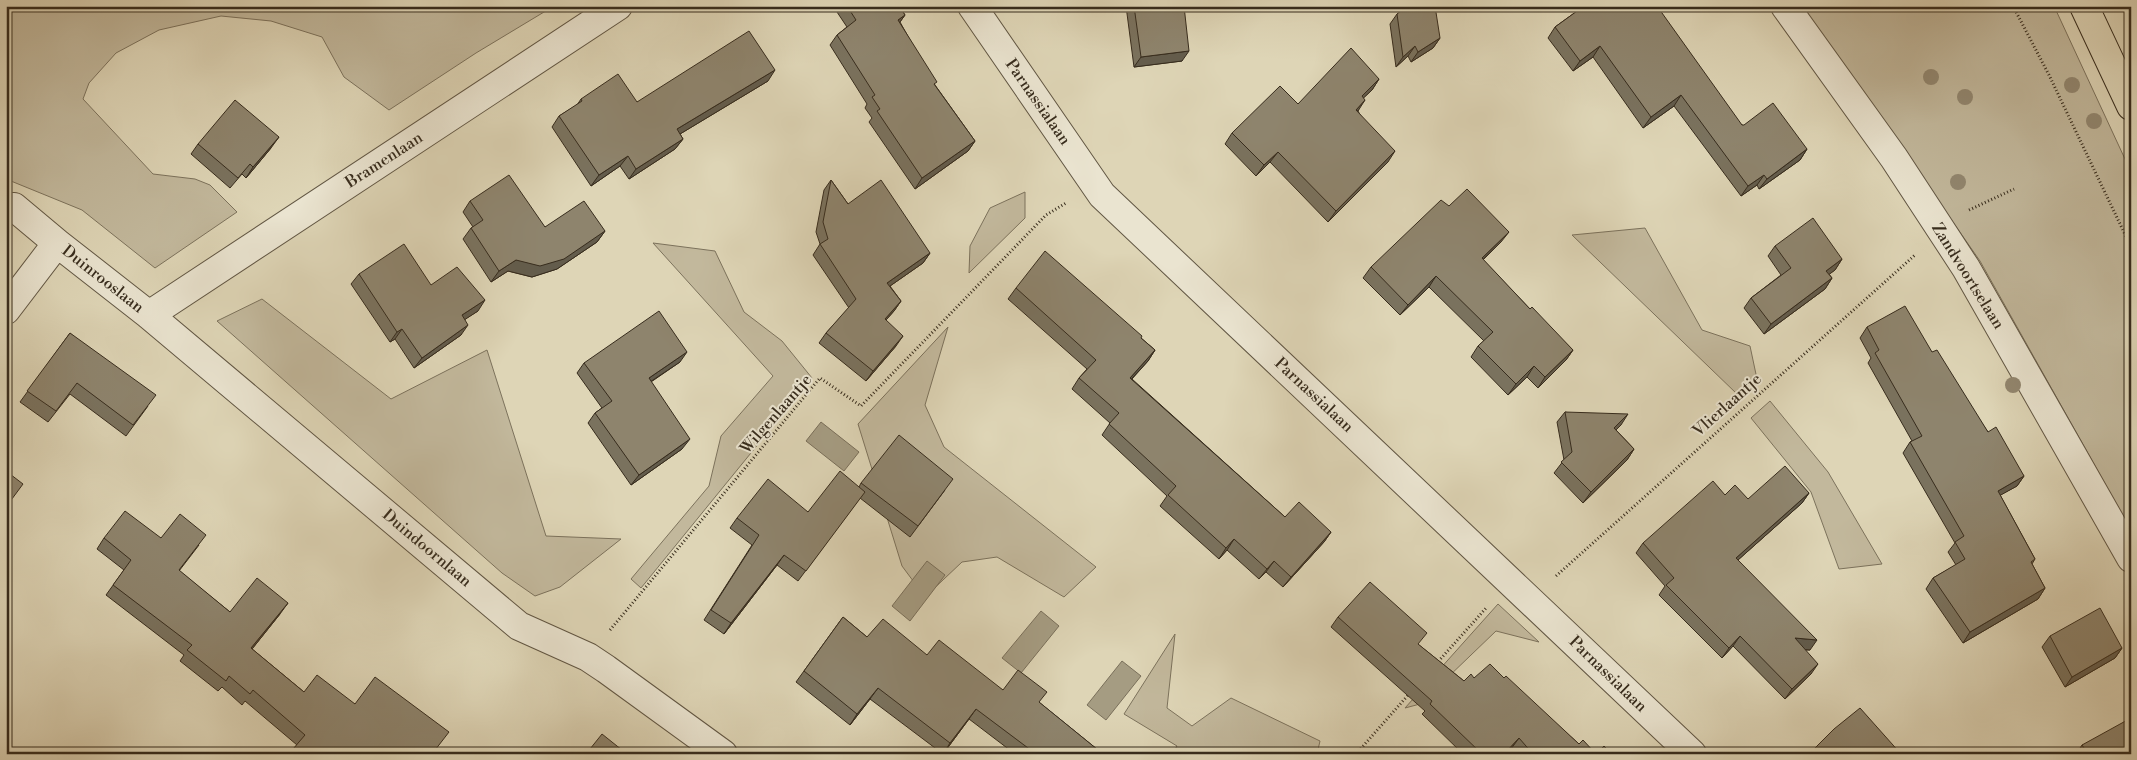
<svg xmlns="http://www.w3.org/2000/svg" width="2137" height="760" font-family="'Libre Bodoni',serif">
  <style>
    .green { fill: #c2b89c; stroke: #7c725c }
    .water { fill: #a59c82; stroke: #796f5a }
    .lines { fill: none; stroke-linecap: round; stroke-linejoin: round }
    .minor-casing { stroke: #615643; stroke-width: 30 }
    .major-casing { stroke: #372c1d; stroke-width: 30 }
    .path { stroke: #372c1d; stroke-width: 3; stroke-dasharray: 1 2.5; stroke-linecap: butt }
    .minor { stroke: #eae4d0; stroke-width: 28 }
    .major { stroke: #ded5b6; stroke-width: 28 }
    .tree { fill: #928770 }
    .wall { fill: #7a725e; stroke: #372c1d }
    .shaded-wall { fill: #635c4c; stroke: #372c1d }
    .building { fill: #8e846d; stroke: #372c1d }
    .labels { text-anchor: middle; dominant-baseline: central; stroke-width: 4; stroke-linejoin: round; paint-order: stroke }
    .street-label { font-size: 16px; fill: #372c1d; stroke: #eae4d0 }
  </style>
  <rect width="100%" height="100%" fill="#ded5b6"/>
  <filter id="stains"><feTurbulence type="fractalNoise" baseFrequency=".004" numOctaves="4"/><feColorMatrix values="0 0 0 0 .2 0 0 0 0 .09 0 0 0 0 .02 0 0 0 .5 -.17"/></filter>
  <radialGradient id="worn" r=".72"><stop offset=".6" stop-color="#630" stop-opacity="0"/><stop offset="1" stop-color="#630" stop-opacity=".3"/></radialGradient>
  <!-- green -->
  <path class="green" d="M6 6H554L476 53 389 110 344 77 322 37 271 21 221 16 159 30 116 53 89 83 83 99 153 174 195 179 210 185 237 212 155 268 82 210 6 179Z
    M1802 6H2054L2131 172V530L1980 261Z
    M1025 192V218L969 273 970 246 990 208Z
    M1645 228 1702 330 1750 346 1757 379 1737 394 1572 235Z
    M653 243 715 251 744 312 782 341 812 378 641 588 631 579 709 486 721 436 773 376Z
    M262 299 391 399 487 350 546 536 621 539 560 587 535 596 502 573 217 321Z
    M948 327 925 405 944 447 1096 567 1064 597 997 557 962 562 925 597 902 566 858 424Z
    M1770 401 1828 472 1882 564 1839 569 1811 492 1751 418Z
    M1498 604 1539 642 1496 631 1420 704 1405 708Z
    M1175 634 1167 708 1192 726 1231 698 1320 741 1317 754H1172L1177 746 1124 714Z"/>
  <!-- water -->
  <path class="water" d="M821 422 859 452 844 471 806 441Z
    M927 561 945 575 910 621 892 606Z
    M1041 611 1059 626 1021 673 1002 658Z
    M1122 661 1141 676 1106 720 1087 705Z"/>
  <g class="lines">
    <defs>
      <path id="minor" d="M972 6 1102 195 1692 754
        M1785 6 1894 158 1966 268 2131 558
        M14 207 57 243
        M6 310 57 243 149 315 519 626 588 657 606 669 723 754
        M149 315 618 6"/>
      <path id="major" d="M2084 6 2131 106"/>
    </defs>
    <!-- minor casing -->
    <use href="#minor" class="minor-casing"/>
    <!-- major casing -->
    <use href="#major" class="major-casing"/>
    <!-- path -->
    <path class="path" d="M2013 6 2049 75 2131 247
      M1969 210 2014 189
      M1556 576 1915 255
      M610 630 820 378 861 406 1046 215 1066 203
      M1436 664 1487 607
      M1356 754 1410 693"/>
    <!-- minor -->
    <use href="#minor" class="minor"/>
    <!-- major -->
    <use href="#major" class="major"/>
  </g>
  <!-- trees -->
  <g class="tree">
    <circle cx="1931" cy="77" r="8"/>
    <circle cx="2072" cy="85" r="8"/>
    <circle cx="1965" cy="97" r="8"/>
    <circle cx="2094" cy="121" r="8"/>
    <circle cx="1958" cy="182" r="8"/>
    <circle cx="2013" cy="385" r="8"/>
  </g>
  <!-- wall -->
  <path class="wall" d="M833 6H899L905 15 900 22 935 85 975 141 968 151 915 189 869 122 872 118 865 108 867 104 830 45 837 35 847 27Z
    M1126 6H1184L1182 61 1134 67Z
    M1584 6 1742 125 1807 149 1800 160 1759 189 1757 185 1741 196 1674 106 1643 128 1593 57 1573 71 1548 38 1555 27Z
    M1397 14 1440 38 1433 48 1411 62 1408 56 1396 67 1390 24Z
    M1379 79 1372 90 1363 98 1358 111 1388 162 1328 222 1270 162 1256 176 1225 144 1232 133 1298 104Z
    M768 81 680 134 683 139 675 149 629 179 620 166 591 186 552 127 559 116 577 105 581 99 637 102Z
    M198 144 271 148 246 178 242 174 230 188 191 154Z
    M831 180 848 204 930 253 923 263 890 286 901 301 894 311 886 320 896 346 866 381 819 343 826 333 849 308 813 255 820 244 816 232 824 190Z
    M470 201 545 227 605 231 597 242 557 269 532 277 508 271 491 282 463 239 471 228 473 227 463 212Z
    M1449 206 1501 242 1483 260 1530 309 1573 350 1566 360 1538 388 1527 377 1508 395 1471 357 1478 346 1484 341 1429 287 1400 315 1363 278 1371 267Z
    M1775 246 1842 259 1835 270 1829 274 1832 278 1825 289 1764 334 1744 308 1751 298 1781 275 1768 256Z
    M359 274 478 311 465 319 461 335 414 368 395 339 390 342 351 284Z
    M1016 288 1141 338 1155 350 1148 361 1132 379 1285 517 1331 532 1324 542 1283 587 1266 572 1259 579 1227 550 1219 559 1160 506 1167 496 1102 435 1110 423 1072 389 1079 378 1087 369 1008 299Z
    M1867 327 1932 352 1988 432 2024 476 2017 486 2000 495 2035 559 2032 564 2045 588 2038 599 1963 643 1926 589 1933 578 1956 565 1948 552 1955 543 1903 453 1910 442 1912 441 1868 363 1871 358 1860 338Z
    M70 333 148 406 126 436 70 394 48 422 20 402Z
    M680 362 651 382 682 449 631 485 588 423 595 413 602 408 577 373 584 363Z
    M1565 412 1621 425 1616 430 1634 449 1627 460 1583 503 1554 473 1564 460 1557 422Z
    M861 483 945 490 910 537 860 498 798 581 777 565 724 634 704 620 752 545 730 528 737 518 808 512 859 487Z
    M1809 493 1802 503 1738 560 1810 650H1805L1811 674 1785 699 1733 646 1722 658 1659 595 1665 586 1636 553 1643 543 1725 495 1748 499Z
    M104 538H161L199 545 179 571 230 612 280 614 252 649 304 692 355 704 433 754H290L297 745 245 701 242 705 222 687 218 691 180 661 184 655 106 595 124 570 97 549Z
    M843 617 867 637 927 655 1003 690 1040 703 1103 754H1015L969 719 943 754 870 699 850 725 796 682Z
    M1338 617 1419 645 1464 681 1474 678H1504L1579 744 1596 754H1516L1511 749 1507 754H1463L1422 714 1425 711 1331 627Z
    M2050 636 2122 648 2115 658 2065 687 2042 647Z
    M2082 745 2131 754H2076Z"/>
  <!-- shaded-wall -->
  <path class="shaded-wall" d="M905 15 897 26 898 20Z
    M1440 38 1433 48 1411 62 1418 52Z
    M1415 46 1408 56 1396 67 1403 57Z
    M1600 46 1593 57 1573 71 1580 61Z
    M1189 51 1182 61 1134 67 1141 57Z
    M775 70 768 81 670 140 677 129Z
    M1379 79 1372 90 1354 107 1362 96Z
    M1681 95 1674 106 1643 128 1651 117Z
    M1365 100 1358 111 1356 110Z
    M279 137 271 148 246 178 253 167Z
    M683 139 675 149 629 179 636 169Z
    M975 141 968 151 915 189 922 178Z
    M1807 149 1800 160 1759 189 1767 179Z
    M1395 151 1388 162 1328 222 1336 211Z
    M1278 152 1270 162 1256 176 1264 165Z
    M628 156 620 166 591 186 599 175Z
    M1764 175 1757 185 1741 196 1748 186Z
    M605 231 597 242 557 269 532 277 508 271 491 282 499 271 516 260Z
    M1509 232 1501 242 1474 268 1482 258Z
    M930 253 923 263 880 293 887 283Z
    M1842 259 1835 270 1819 282 1826 271Z
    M1436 276 1429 287 1400 315 1408 305Z
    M1832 278 1825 289 1764 334 1771 324Z
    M485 300 478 311 455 326 462 315Z
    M901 301 894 311 878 329 885 319Z
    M468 325 461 335 414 368 422 358Z
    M402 329 395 339 390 342 397 332Z
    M903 336 896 346 866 381 873 371Z
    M1155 350 1148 361 1123 388 1130 378Z
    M1573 350 1566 360 1538 388 1545 377Z
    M687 352 680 362 641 388 649 378Z
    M1534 366 1527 377 1508 395 1516 384Z
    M1628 414 1621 425 1607 439 1614 428Z
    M690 439 682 449 631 485 639 475Z
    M1634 449 1627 460 1583 503 1591 492Z
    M2024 476 2017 486 1990 501 1998 491Z
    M1809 493 1802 503 1729 568 1736 558Z
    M1331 532 1324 542 1283 587 1291 577Z
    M1234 539 1227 550 1219 559 1226 548Z
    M784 555 777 565 724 634 731 623Z
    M1274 561 1266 572 1259 579 1267 569Z
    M2045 588 2038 599 1963 643 1970 632Z
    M288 603 280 614 244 659 251 648Z
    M1740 636 1733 646 1722 658 1729 648Z
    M1795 638 1817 640 1810 650 1788 648Z
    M2122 648 2115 658 2065 687 2072 677Z
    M1818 664 1811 674 1785 699 1792 689Z
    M878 688 870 699 850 725 857 714Z
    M976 709 969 719 943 754 950 743Z
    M1519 738 1511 749 1507 754H1504Z"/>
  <!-- building -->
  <path class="building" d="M847 6H899L905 15 898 20 937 82 934 84 975 141 922 178 877 111 880 109 872 97 875 95 837 35 856 20Z
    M1134 6H1184L1189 51 1141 57Z
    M1407 6H1435L1440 38 1418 52 1415 46 1403 57 1397 14Z
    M1584 6H1657L1742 125H1744L1773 103 1807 149 1767 179 1764 175 1748 186 1681 95 1651 117 1600 46 1580 61 1555 27Z
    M749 31 775 70 677 129 683 139 636 169 628 156 599 175 559 116 582 101 581 99 618 74 637 102Z
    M1351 48 1379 79 1362 96 1365 100 1356 110 1395 151 1336 211 1278 152 1264 165 1232 133 1280 86 1298 104Z
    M235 100 279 137 253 167 250 164 238 178 198 144Z
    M509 175 545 227 584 201 605 231 564 259 540 266 516 260 499 271 471 228 483 220 470 201Z
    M831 180 848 204 881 180 930 253 887 283 901 301 885 319 903 336 873 371 826 333 856 299 820 244 828 239 823 222Z
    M1467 189 1509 232 1482 258 1530 309 1532 307 1573 350 1545 377 1534 366 1516 384 1478 346 1493 332 1436 276 1408 305 1371 267 1441 200 1449 206Z
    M1813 218 1842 259 1826 271 1832 278 1771 324 1751 298 1791 268 1775 246Z
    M404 244 431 285 457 267 485 300 462 315 468 325 422 358 402 329 397 332 359 274Z
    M1045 251 1142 336 1141 338 1155 350 1130 378 1285 517 1299 502 1331 532 1291 577 1274 561 1267 569 1234 539 1226 548 1168 495 1176 486 1109 424 1119 413 1079 378 1096 360 1016 288Z
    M1905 306 1932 352 1937 350 1988 432 1996 427 2024 476 1998 491 2035 559 2031 562 2045 588 1970 632 1933 578 1965 559 1955 542 1964 536 1910 442 1922 436 1875 353 1879 350 1867 327Z
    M659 311 687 352 649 378 690 439 639 475 595 413 612 401 584 363Z
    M70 333 156 395 133 425 77 383 56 411 27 391Z
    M1565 412 1628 414 1614 428 1634 449 1591 492 1561 462 1572 452Z
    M899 435 953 479 918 526 861 483Z
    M1785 466 1809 493 1736 558 1817 640 1795 638 1818 664 1792 689 1740 636 1729 648 1666 585 1674 578 1643 543 1713 481 1725 495 1735 485 1748 499Z
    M6 471 23 484 6 507Z
    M840 471 865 492 806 571 784 555 731 623 711 610 759 535 737 518 768 479 808 512Z
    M125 511 161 538 180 514 206 535 179 570 230 612 257 578 288 603 251 648 304 692 317 675 355 704 375 677 449 732 432 754H299L293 749 305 735 253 690 250 694 229 676 226 681 187 650 192 645 113 585 131 560 104 538Z
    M1370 582 1427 633 1418 644 1464 681 1471 674 1474 678 1490 664 1504 678 1506 676 1579 744 1583 740 1596 754H1533L1519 738 1504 754H1482L1430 704 1432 701 1338 617Z
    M2100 608 2122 648 2072 677 2050 636Z
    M843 617 867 637 883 619 927 655 939 640 1003 690 1018 670 1047 692 1039 702 1103 754H1036L976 709 950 743 878 688 857 714 804 671Z
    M1860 708 1901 754H1809L1834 729Z
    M2131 718V754H2088L2082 745Z
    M602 734 627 754H586Z
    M1604 746 1612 754H1596Z"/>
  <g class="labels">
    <!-- street labels -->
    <g class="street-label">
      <text transform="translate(1038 102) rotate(55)">Parnassialaan</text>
      <text transform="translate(384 160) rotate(-33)">Bramenlaan</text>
      <text transform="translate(1968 276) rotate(58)">Zandvoortselaan</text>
      <text transform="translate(103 279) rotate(38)">Duinrooslaan</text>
      <text transform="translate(1314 395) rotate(43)">Parnassialaan</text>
      <text transform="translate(1727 405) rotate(-42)">Vlierlaantje</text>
      <text transform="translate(776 414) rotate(-49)">Wilgenlaantje</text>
      <text transform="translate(427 548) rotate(40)">Duindoornlaan</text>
      <text transform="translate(1608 674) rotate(44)">Parnassialaan</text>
    </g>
  </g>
  <!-- margin -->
  <rect width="2137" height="760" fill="none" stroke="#ded5b6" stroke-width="25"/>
  <rect x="8" y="8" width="2122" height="745" fill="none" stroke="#372c1d" stroke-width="2.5"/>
  <rect x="12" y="12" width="2112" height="735" fill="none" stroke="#372c1d"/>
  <rect width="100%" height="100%" filter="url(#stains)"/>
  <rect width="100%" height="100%" fill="url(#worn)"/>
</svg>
